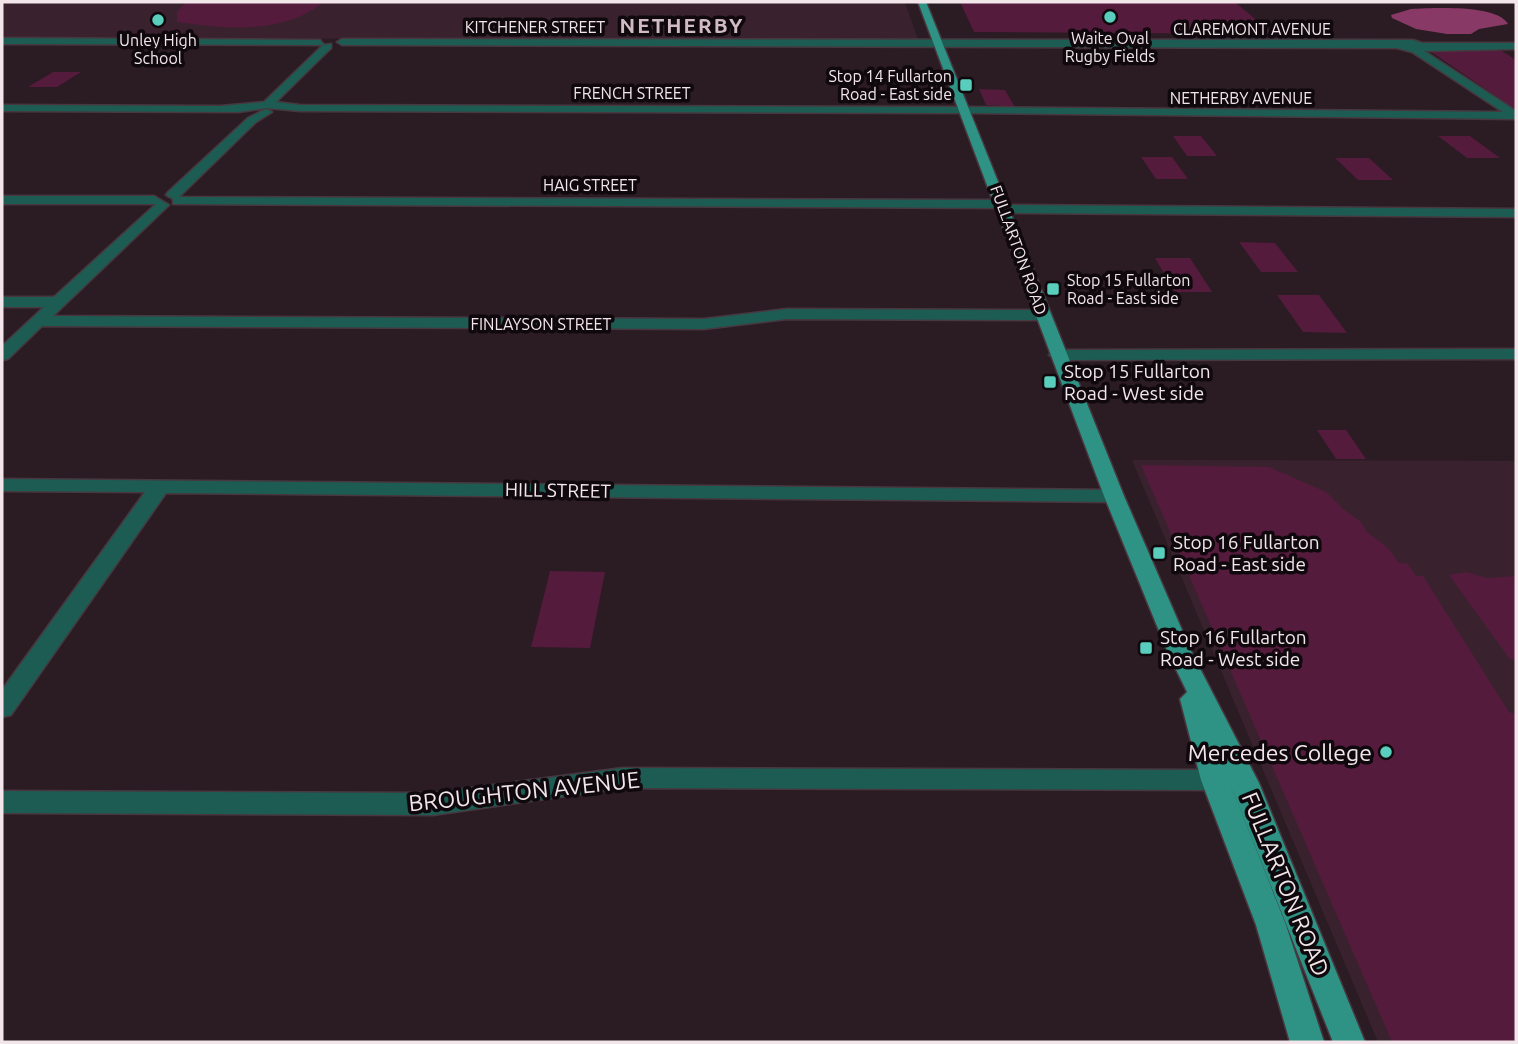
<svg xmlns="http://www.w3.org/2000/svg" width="1518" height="1044" font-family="Ubuntu,sans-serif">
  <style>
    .built { fill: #39222e }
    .green { fill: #541b3c }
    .water { fill: #893966 }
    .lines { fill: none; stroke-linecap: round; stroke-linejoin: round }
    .minor-casing { stroke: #47373f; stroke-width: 3 }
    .major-casing { stroke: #47373f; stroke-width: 3 }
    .minor { fill: #1d5c53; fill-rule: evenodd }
    .major { fill: #2e9284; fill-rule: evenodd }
    .poi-dot { fill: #5acebc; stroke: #0f080c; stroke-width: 2.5 }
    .labels { text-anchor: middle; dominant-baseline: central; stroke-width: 7; stroke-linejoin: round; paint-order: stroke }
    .far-street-label { font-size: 16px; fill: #f2e6eb; stroke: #0f080c }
    .far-poi-label { font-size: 16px; fill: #f2e6eb; stroke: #0f080c }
    .poi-label { font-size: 19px; fill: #f2e6eb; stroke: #0f080c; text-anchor: start }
    .street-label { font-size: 19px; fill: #f2e6eb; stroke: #0f080c }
    .far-district-label { font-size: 21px; font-weight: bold; letter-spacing: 2px; fill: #d0bac4; stroke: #0f080c }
    .near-poi-label { font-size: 23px; fill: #f2e6eb; stroke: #0f080c; text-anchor: end }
    .near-street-label { font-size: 23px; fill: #f2e6eb; stroke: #0f080c }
  </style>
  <rect width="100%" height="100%" fill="#2b1b23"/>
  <!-- built -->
  <path class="built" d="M2 2H905L918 40 2 38Z
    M1132 460 1516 461V1042H1378Z"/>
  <!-- green -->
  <path class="green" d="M186 2H324C282 35 227 29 177 22V12Z
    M960 2H1235L1273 34 974 32Z
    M1430 51H1502L1516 60V110Z
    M53 72H81L57 87H28Z
    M979 89 1005 90 1015 107 986 105Z
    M1173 136H1201L1217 156H1187Z
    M1438 136H1470L1500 158H1467Z
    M1141 157H1172L1188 179H1156Z
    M1335 158H1369L1393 180H1358Z
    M1239 242 1275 243 1298 272H1261Z
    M1155 258H1190L1212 292H1175Z
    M1277 295H1319L1347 333 1303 332Z
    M1317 430H1346L1366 459H1336Z
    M1141 465 1269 467 1326 492 1343 509 1360 521 1367 532 1388 548 1399 563 1408 564 1416 576H1423L1509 712 1516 714V1042H1392Z
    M550 571 605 572 590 648 531 647Z
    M1467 572 1487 578 1516 576V661L1509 658 1449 575Z"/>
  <!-- water -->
  <path class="water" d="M1411 9C1433 8 1497 4 1508 24L1479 29 1471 34H1447L1416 29 1392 18 1391 15Z"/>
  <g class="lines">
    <defs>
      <path id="minor" d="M2 38 320 40 324 45 331 44V48L276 102 300 105 965 107 1503 112 1412 52 1397 48 342 45 337 42 342 39 1413 40 1422 43H1516V49L1424 51 1516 111V119L961 113 300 111 267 108 238 112 2 111V105L221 106 264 102 323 45 2 44Z
        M266 109 272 112 256 122 179 197 1002 200 1008 205 1516 209V217L1005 213 1000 212 999 208 173 204V199L166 195 168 192 248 118Z
        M2 196H154L169 205 53 316 704 319 787 309 1043 310 1051 315 1043 320 787 319 704 329 42 326 8 359 2 360V346L44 307H2V297H54L156 204H2Z
        M1516 349V359L1058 360 1049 355 1058 350Z
        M2 479 1114 490 1121 492 1124 496 1121 500 1114 502 166 493 11 715 2 717V690L145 492 2 491Z
        M623 768 1215 770 1225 773 1229 780 1225 787 1215 790 623 788 433 815 2 813V791L433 793Z"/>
      <path id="major" d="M918 2H926L1124 496 1192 653 1259 783 1365 1042H1333L1226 773 1286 925 1324 1042H1290L1256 925 1201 780 1180 699 1187 692 1168 653 1104 496Z"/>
    </defs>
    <!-- minor casing -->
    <use href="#minor" class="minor-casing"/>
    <!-- major casing -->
    <use href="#major" class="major-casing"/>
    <!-- minor -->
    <use href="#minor" class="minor"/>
    <!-- major -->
    <use href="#major" class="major"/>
  </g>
  <!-- markers -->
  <g class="poi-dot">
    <circle cx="1110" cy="17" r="7"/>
    <circle cx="158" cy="20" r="7"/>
    <rect x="959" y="78" width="14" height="14" rx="3.5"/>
    <rect x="1046" y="282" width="14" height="14" rx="3.5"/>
    <rect x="1043" y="375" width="14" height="14" rx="3.5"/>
    <rect x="1152" y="546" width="14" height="14" rx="3.5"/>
    <rect x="1139" y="641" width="14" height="14" rx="3.5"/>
    <circle cx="1386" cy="752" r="7"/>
  </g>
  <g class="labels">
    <!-- far-street labels -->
    <g class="far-street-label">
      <text x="535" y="27">KITCHENER STREET</text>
      <text x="1252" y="29">CLAREMONT AVENUE</text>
      <text x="632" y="93">FRENCH STREET</text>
      <text x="1241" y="98">NETHERBY AVENUE</text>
      <text x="590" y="185">HAIG STREET</text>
      <text transform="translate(1019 250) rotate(70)">FULLARTON ROAD</text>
      <text x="541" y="324">FINLAYSON STREET</text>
    </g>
    <!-- far-poi labels -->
    <g class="far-poi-label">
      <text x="1110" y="38">Waite Oval<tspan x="1110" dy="18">Rugby Fields</tspan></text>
      <text x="158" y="40">Unley High<tspan x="158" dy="18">School</tspan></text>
      <text x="952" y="76" text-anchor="end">Stop 14 Fullarton<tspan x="952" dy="18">Road - East side</tspan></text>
      <text x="1067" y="280" text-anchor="start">Stop 15 Fullarton<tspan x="1067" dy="18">Road - East side</tspan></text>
    </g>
    <!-- poi labels -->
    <g class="poi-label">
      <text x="1064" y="371">Stop 15 Fullarton<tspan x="1064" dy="22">Road - West side</tspan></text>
      <text x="1173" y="542">Stop 16 Fullarton<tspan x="1173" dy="22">Road - East side</tspan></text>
      <text x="1160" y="637">Stop 16 Fullarton<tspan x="1160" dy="22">Road - West side</tspan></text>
    </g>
    <!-- street labels -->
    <g class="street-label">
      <text transform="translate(558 490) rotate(1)">HILL STREET</text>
    </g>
    <!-- far-district labels -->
    <g class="far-district-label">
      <text x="682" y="25">NETHERBY</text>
    </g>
    <!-- near-poi labels -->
    <g class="near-poi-label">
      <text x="1372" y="752">Mercedes College</text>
    </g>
    <!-- near-street labels -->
    <g class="near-street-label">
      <text transform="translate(524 791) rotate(-6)">BROUGHTON AVENUE</text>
      <text transform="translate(1286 884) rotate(68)">FULLARTON ROAD</text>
    </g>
  </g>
  <!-- border -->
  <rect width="1518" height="1044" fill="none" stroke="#f2e6eb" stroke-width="7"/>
</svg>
